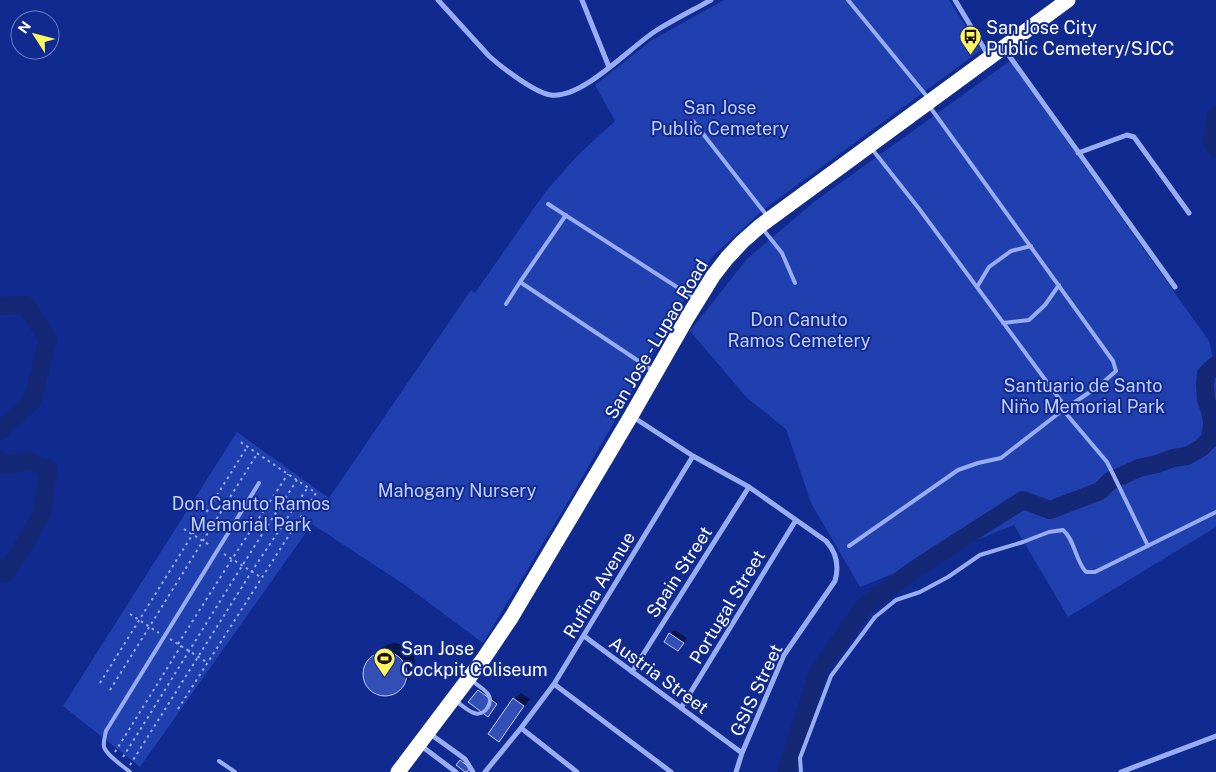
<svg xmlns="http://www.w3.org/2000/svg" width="1216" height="772" font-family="'Public Sans',sans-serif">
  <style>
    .green { fill: #2140af }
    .shadow { fill: #0007 }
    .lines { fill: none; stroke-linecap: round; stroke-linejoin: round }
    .river { stroke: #152876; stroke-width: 18 }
    .building { fill: #3450b7; stroke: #c1cefd }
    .path { stroke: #99adf3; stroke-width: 2; stroke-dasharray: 2.5 4; stroke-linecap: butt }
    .lane { stroke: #99adf3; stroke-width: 4 }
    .street { stroke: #99adf3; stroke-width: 5 }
    .highway { stroke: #fff; stroke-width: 15 }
    .labels { text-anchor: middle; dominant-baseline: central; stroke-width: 4; stroke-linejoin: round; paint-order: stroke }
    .poi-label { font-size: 18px; fill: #fff; stroke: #102a8f; text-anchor: start }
    .park-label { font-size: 18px; fill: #c1cefd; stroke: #102a8f }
    .street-label { font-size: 18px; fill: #fff; stroke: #102a8f }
  </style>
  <rect width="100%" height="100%" fill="#102a8f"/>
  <!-- green -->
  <path class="green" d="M724 0H949L981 50 763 210 714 255 691 289 569 500 483 643 405 585 312 524 140 767 63 706 237 432 329 498 471 290 475 293 546 191 578 155 615 121 595 85 652 40Z
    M1010 61 1209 341 1216 370V527L1068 617 1014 525 860 587 811 503 786 429 747 398 690 331 747 259 814 202Z"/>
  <!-- shadow -->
  <path class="shadow" d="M674 630 687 638 678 650 670 634Z
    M394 643 404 645 409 650 414 656 415 662V670L410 679 394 693 386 695 377 694 370 689 365 682 364 673 365 666 370 659 379 649 386 645Z
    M480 689 498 702 489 713 479 691Z
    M521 693 530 699 505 734 499 740 514 699Z"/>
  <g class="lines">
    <!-- river -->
    <path class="river" d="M1216 115 1212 142 1216 148
      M0 306 26 305 48 339 32 401 0 431
      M0 460 5 465 29 461 48 469 42 513 20 552 5 573 0 568
      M786 772 818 673 864 606 918 567 1023 500 1050 510 1100 491 1110 481 1139 468 1157 464 1173 458 1187 456 1201 448 1210 439 1212 423 1210 411 1206 400 1205 385 1206 374 1216 365"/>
  </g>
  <!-- building -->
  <path class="building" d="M669 633 684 643 678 651 664 642Z
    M363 674a22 22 0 1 1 44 0a22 22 0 1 1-44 0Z
    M478 690 497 704 488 717 468 702Z
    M513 698 524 706 499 742 488 734Z
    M460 760 470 768 467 772H465L456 765Z"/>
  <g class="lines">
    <!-- path -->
    <path class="path" d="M184 529 211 546
      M224 554 262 578
      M130 614 159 633
      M170 639 208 663
      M178 644 232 559 288 474
      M100 683 247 447
      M110 690 257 454
      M178 709 316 493 239 441
      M115 752 181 646
      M123 757C181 665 237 572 297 480
      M130 765 252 571 308 487"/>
    <!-- lane -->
    <path class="lane" d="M848 0 929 99
      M693 121 768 217
      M872 149 920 210 1061 401 1063 410 1107 462 1112 472 1148 546
      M548 204 694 298
      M762 228 782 253 795 283
      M520 282 652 370
      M977 287 989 267 1011 251 1031 246
      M506 304 520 282 566 215
      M1003 323 1029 320 1045 305 1059 285
      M849 546 958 470 978 463 1001 458 1063 410 1099 386 1116 371 1113 361 930 107
      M457 702C462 705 468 711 474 713 485 717 495 701 487 693 483 688 476 684 471 680
      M219 761 235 772
      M130 772C123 766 107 756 104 747 103 742 105 736 106 731L259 483
      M801 772 800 758 831 676 875 617 896 600 920 592 948 577 980 555 1023 542 1049 532 1063 530C1075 540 1075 560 1086 572H1095L1216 512"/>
    <!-- street -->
    <path class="street" d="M438 0 489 56C501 67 535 93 551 95 583 99 630 47 657 30 675 19 693 10 711 0
      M582 0 609 67
      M955 0 988 55
      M1005 50 1175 287
      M1078 153 1127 135 1134 137 1189 213
      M633 417 693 456 749 487 826 541C837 553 839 567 835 581L784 655 742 753 736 772
      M584 636 742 753
      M632 672 749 487
      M554 684 671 772
      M681 708 796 520
      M521 728 577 772
      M429 733 465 759 473 772
      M420 745 456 772
      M485 772 521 728 554 684 693 456
      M1121 772 1216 736"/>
    <!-- highway -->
    <path class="highway" d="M398 772 484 658 511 618 631 416 687 318 713 276 727 258 742 242 760 226 1068 0"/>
  </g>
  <!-- icons -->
  <defs>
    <symbol id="bus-pin" viewBox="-11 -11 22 30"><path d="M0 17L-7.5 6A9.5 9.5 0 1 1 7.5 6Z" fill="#fff65b" stroke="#102a8f"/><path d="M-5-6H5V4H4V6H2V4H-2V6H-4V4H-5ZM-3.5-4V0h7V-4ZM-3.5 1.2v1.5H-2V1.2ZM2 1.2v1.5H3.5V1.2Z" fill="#111"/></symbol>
    <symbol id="stadium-pin" viewBox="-11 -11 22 30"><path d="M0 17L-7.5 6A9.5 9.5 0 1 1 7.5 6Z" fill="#fff65b" stroke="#102a8f"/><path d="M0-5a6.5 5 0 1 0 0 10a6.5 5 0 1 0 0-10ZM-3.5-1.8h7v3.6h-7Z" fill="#111"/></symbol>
  </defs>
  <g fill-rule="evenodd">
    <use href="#bus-pin" x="958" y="24" width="25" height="34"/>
    <use href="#stadium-pin" x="372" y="646" width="25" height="34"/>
  </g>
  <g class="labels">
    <!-- poi labels -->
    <g class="poi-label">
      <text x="986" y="27">San Jose City<tspan x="986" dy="21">Public Cemetery/SJCC</tspan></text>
      <text x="401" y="648">San Jose<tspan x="401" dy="21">Cockpit Coliseum</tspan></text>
    </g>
    <!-- park labels -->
    <g class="park-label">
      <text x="720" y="107">San Jose<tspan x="720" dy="21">Public Cemetery</tspan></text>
      <text x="799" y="319">Don Canuto<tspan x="799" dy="21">Ramos Cemetery</tspan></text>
      <text x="1083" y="385">Santuario de Santo<tspan x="1083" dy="21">Niño Memorial Park</tspan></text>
      <text x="457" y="490">Mahogany Nursery</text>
      <text x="251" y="503">Don Canuto Ramos<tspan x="251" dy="21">Memorial Park</tspan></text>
    </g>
    <!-- street labels -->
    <g class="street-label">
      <text transform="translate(656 339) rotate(-59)">San Jose - Lupao Road</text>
      <text transform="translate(679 572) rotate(-57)">Spain Street</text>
      <text transform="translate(599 585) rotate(-59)">Rufina Avenue</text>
      <text transform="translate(727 607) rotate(-59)">Portugal Street</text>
      <text transform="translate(659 675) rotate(36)">Austria Street</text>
      <text transform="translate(756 690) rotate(-65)">GSIS Street</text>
    </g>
  </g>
  <!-- north arrow -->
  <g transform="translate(35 35) rotate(306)"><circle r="24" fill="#102a8f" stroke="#707fbc"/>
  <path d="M0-4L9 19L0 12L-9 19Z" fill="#fff65b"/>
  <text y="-8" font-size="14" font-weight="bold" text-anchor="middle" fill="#ffffff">N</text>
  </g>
</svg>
